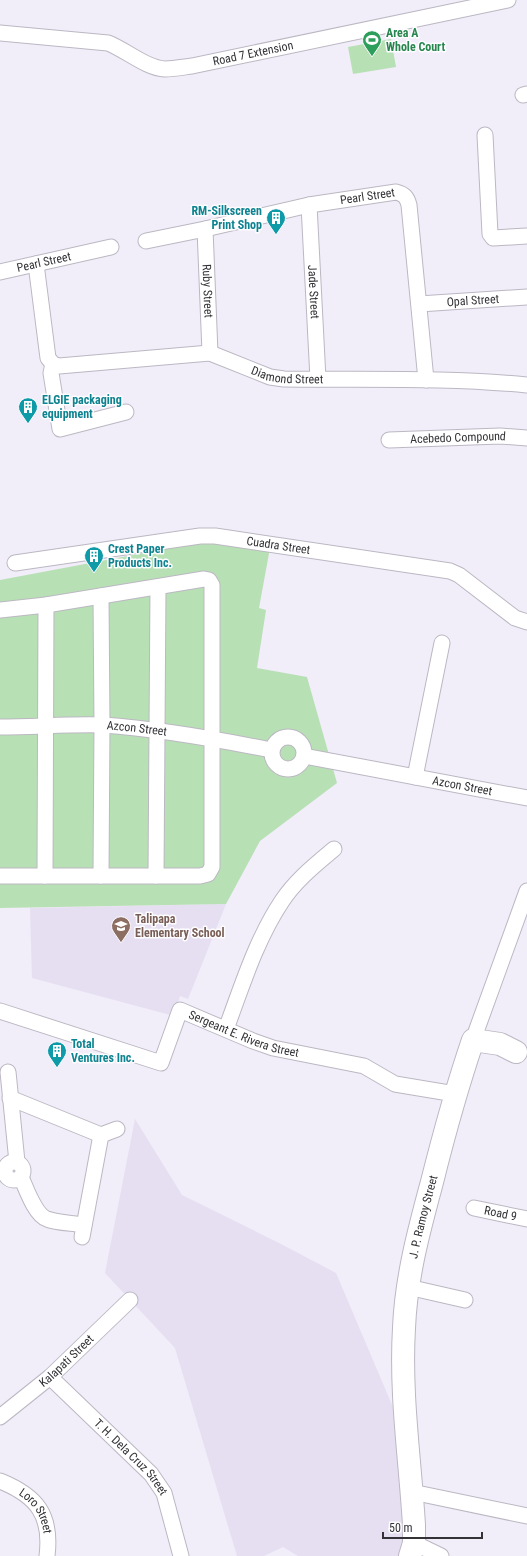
<svg xmlns="http://www.w3.org/2000/svg" width="527" height="1556" font-family="'Roboto Condensed',sans-serif">
  <style>
    .built { fill: #e6dff2 }
    .green { fill: #b8e0b5 }
    .lines { fill: none; stroke-linecap: round; stroke-linejoin: round }
    .street-casing { stroke: #bcb8c3; stroke-width: 17 }
    .secondary-casing { stroke: #bcb8c3; stroke-width: 24 }
    .street { stroke: #fff; stroke-width: 15 }
    .secondary { stroke: #fff; stroke-width: 22 }
    .labels { text-anchor: middle; dominant-baseline: central; stroke-width: 3; stroke-linejoin: round; paint-order: stroke }
    .leisure-label { font-size: 12px; font-weight: bold; fill: #27864d; stroke: #fdfcff; text-anchor: start }
    .street-label { font-size: 12px; fill: #333236; stroke: #fdfcff }
    .culture-label { font-size: 12px; font-weight: bold; fill: #0d838f; stroke: #fdfcff; text-anchor: start }
    .education-label { font-size: 12px; font-weight: bold; fill: #785e54; stroke: #fdfcff; text-anchor: start }
  </style>
  <rect width="100%" height="100%" fill="#f1edf9"/>
  <!-- built -->
  <path class="built" d="M226 904 188 999 180 996 174 1016 32 978 30 908Z
    M135 1119 182 1195 279 1243 336 1273 398 1419 408 1542 403 1556H298L283 1547 264 1556H237L175 1348 105 1273Z"/>
  <!-- green -->
  <path class="green" d="M391 39 396 67 353 74 348 47Z
    M207 541 270 548 259 608 266 610 257 668 307 677 337 783 260 841 226 904 0 908V580Z"/>
  <g class="lines">
    <defs>
      <g id="street">
        <path id="s1" d="M0 33 108 43C126 50 146 68 165 69 173 69 184 67 192 66L508 0"/>
        <path d="M523 95 527 94"/>
        <path d="M485 135 490 234 493 238 527 236"/>
        <path id="s2" d="M309 205 318 379"/>
        <path id="s3" d="M205 229 210 353"/>
        <path id="s4" d="M146 241 205 229 309 205 396 192C404 194 407 197 409 205L426 380"/>
        <path id="s5" d="M36 264 48 358 53 364 59 366 210 353 270 377 284 379C365 380 447 377 527 385"/>
        <path id="s6" d="M0 272 111 247"/>
        <path id="s7" d="M419 304 527 297"/>
        <path d="M53 364 51 373 60 429 126 412"/>
        <path id="s8" d="M389 440 500 436 527 438"/>
        <path id="s9" d="M15 563 200 536H215L450 571 459 575 515 618 527 622"/>
        <path d="M101 596 102 725 101 876"/>
        <path d="M0 610 46 605 204 579 209 580 212 585V867L208 874 200 876H0"/>
        <path id="s10" d="M0 727C34 727 69 724 103 725 160 729 216 739 271 750"/>
        <circle cx="288" cy="753" r="16"/>
        <path id="s11" d="M304 756 527 798"/>
        <path d="M415 777 442 643"/>
        <path d="M45 876 46 605"/>
        <path d="M156 876 158 587"/>
        <path id="s12" d="M0 1011 161 1063 180 1010 253 1041 273 1048 364 1066 395 1084 455 1094"/>
        <path d="M226 1029C242 986 256 940 282 901 296 880 315 865 334 849"/>
        <path d="M473 1040 527 891"/>
        <path d="M8 1072 17 1162"/>
        <path d="M10 1098 101 1135 117 1129"/>
        <circle cx="14" cy="1171" r="9"/>
        <path d="M21 1177C26 1188 35 1215 47 1219 57 1223 73 1223 84 1225"/>
        <path id="s13" d="M474 1208 527 1219"/>
        <path d="M82 1237 101 1135"/>
        <path d="M408 1287 465 1300"/>
        <path id="s14" d="M50 1377 151 1474 164 1493 181 1556"/>
        <path id="s15" d="M0 1417 50 1377 130 1300"/>
        <path id="s16" d="M0 1481C37 1496 52 1515 47 1556"/>
        <path d="M412 1492 527 1516"/>
        <path d="M414 1543 441 1556"/>
      </g>
      <g id="secondary">
        <path id="s17" d="M410 1556 414 1543V1525C410 1459 400 1394 404 1328 406 1278 419 1230 432 1182 444 1134 457 1087 473 1040L500 1044 516 1052"/>
      </g>
    </defs>
    <!-- street casing -->
    <use href="#street" class="street-casing"/>
    <!-- secondary casing -->
    <use href="#secondary" class="secondary-casing"/>
    <!-- street -->
    <use href="#street" class="street"/>
    <!-- secondary -->
    <use href="#secondary" class="secondary"/>
  </g>
  <!-- icons -->
  <defs>
    <symbol id="stadium-pin" viewBox="-11 -11 22 30"><path d="M0 17L-7.5 6A9.5 9.5 0 1 1 7.5 6Z" fill="#2e9e5b" stroke="#fdfcff"/><path d="M0-5a6.5 5 0 1 0 0 10a6.5 5 0 1 0 0-10ZM-3.5-1.8h7v3.6h-7Z" fill="#fff"/></symbol>
    <symbol id="building-pin" viewBox="-11 -11 22 30"><path d="M0 17L-7.5 6A9.5 9.5 0 1 1 7.5 6Z" fill="#0f9aa8" stroke="#fdfcff"/><path d="M-4-6H4V6H1V3H-1V6H-4ZM-2.5-4.3h1.7v1.8h-1.7ZM.8-4.3h1.7v1.8H.8ZM-2.5-1h1.7V.8h-1.7ZM.8-1h1.7V.8H.8Z" fill="#fff"/></symbol>
    <symbol id="school-pin" viewBox="-11 -11 22 30"><path d="M0 17L-7.5 6A9.5 9.5 0 1 1 7.5 6Z" fill="#8d6e63" stroke="#fdfcff"/><path d="M0-5L7-2L0 1L-7-2ZM-4 1L0 2.5L4 1V4Q0 6-4 4Z" fill="#fff"/></symbol>
  </defs>
  <g fill-rule="evenodd">
    <use href="#stadium-pin" x="361" y="29" width="22" height="30"/>
    <use href="#building-pin" x="265" y="207" width="22" height="30"/>
    <use href="#building-pin" x="17" y="396" width="22" height="30"/>
    <use href="#building-pin" x="83" y="545" width="22" height="30"/>
    <use href="#school-pin" x="110" y="915" width="22" height="30"/>
    <use href="#building-pin" x="46" y="1040" width="22" height="30"/>
  </g>
  <g class="labels">
    <!-- leisure labels -->
    <g class="leisure-label">
      <text x="386" y="33">Area A<tspan x="386" dy="14">Whole Court</tspan></text>
    </g>
    <!-- street labels -->
    <g class="street-label">
      <text stroke="none"><textPath href="#s1" startOffset="261">Road 7 Extension</textPath></text>
      <text stroke="none"><textPath href="#s4" startOffset="226">Pearl Street</textPath></text>
      <text stroke="none"><textPath href="#s6" startOffset="45">Pearl Street</textPath></text>
      <text stroke="none"><textPath href="#s3" startOffset="62">Ruby Street</textPath></text>
      <text stroke="none"><textPath href="#s2" startOffset="87">Jade Street</textPath></text>
      <text stroke="none"><textPath href="#s7" startOffset="54">Opal Street</textPath></text>
      <text stroke="none"><textPath href="#s5" startOffset="342">Diamond Street</textPath></text>
      <text stroke="none"><textPath href="#s8" startOffset="69">Acebedo Compound</textPath></text>
      <text stroke="none"><textPath href="#s9" startOffset="266">Cuadra Street</textPath></text>
      <text stroke="none"><textPath href="#s10" startOffset="137">Azcon Street</textPath></text>
      <text stroke="none"><textPath href="#s11" startOffset="161">Azcon Street</textPath></text>
      <text stroke="none"><textPath href="#s12" startOffset="294">Sergeant E. Rivera Street</textPath></text>
      <text stroke="none"><textPath href="#s13" startOffset="27">Road 9</textPath></text>
      <text stroke="none"><textPath href="#s17" startOffset="342">J. P. Ramoy Street</textPath></text>
      <text stroke="none"><textPath href="#s15" startOffset="87">Kalapati Street</textPath></text>
      <text stroke="none"><textPath href="#s14" startOffset="114">T. H. Dela Cruz Street</textPath></text>
      <text stroke="none"><textPath href="#s16" startOffset="49">Loro Street</textPath></text>
    </g>
    <!-- culture labels -->
    <g class="culture-label">
      <text x="262" y="211" text-anchor="end">RM-Silkscreen<tspan x="262" dy="14">Print Shop</tspan></text>
      <text x="42" y="400">ELGIE packaging<tspan x="42" dy="14">equipment</tspan></text>
      <text x="108" y="549">Crest Paper<tspan x="108" dy="14">Products Inc.</tspan></text>
      <text x="71" y="1044">Total<tspan x="71" dy="14">Ventures Inc.</tspan></text>
    </g>
    <!-- education labels -->
    <g class="education-label">
      <text x="135" y="919">Talipapa<tspan x="135" dy="14">Elementary School</tspan></text>
    </g>
  </g>
  <!-- scale -->
  <path d="M383 1532v6h99v-6" fill="none" stroke="#333236" stroke-width="2"/>
  <text x="389" y="1532" font-size="12" fill="#333236" stroke="#fdfcff" stroke-width="3" paint-order="stroke">50 m</text>
</svg>
